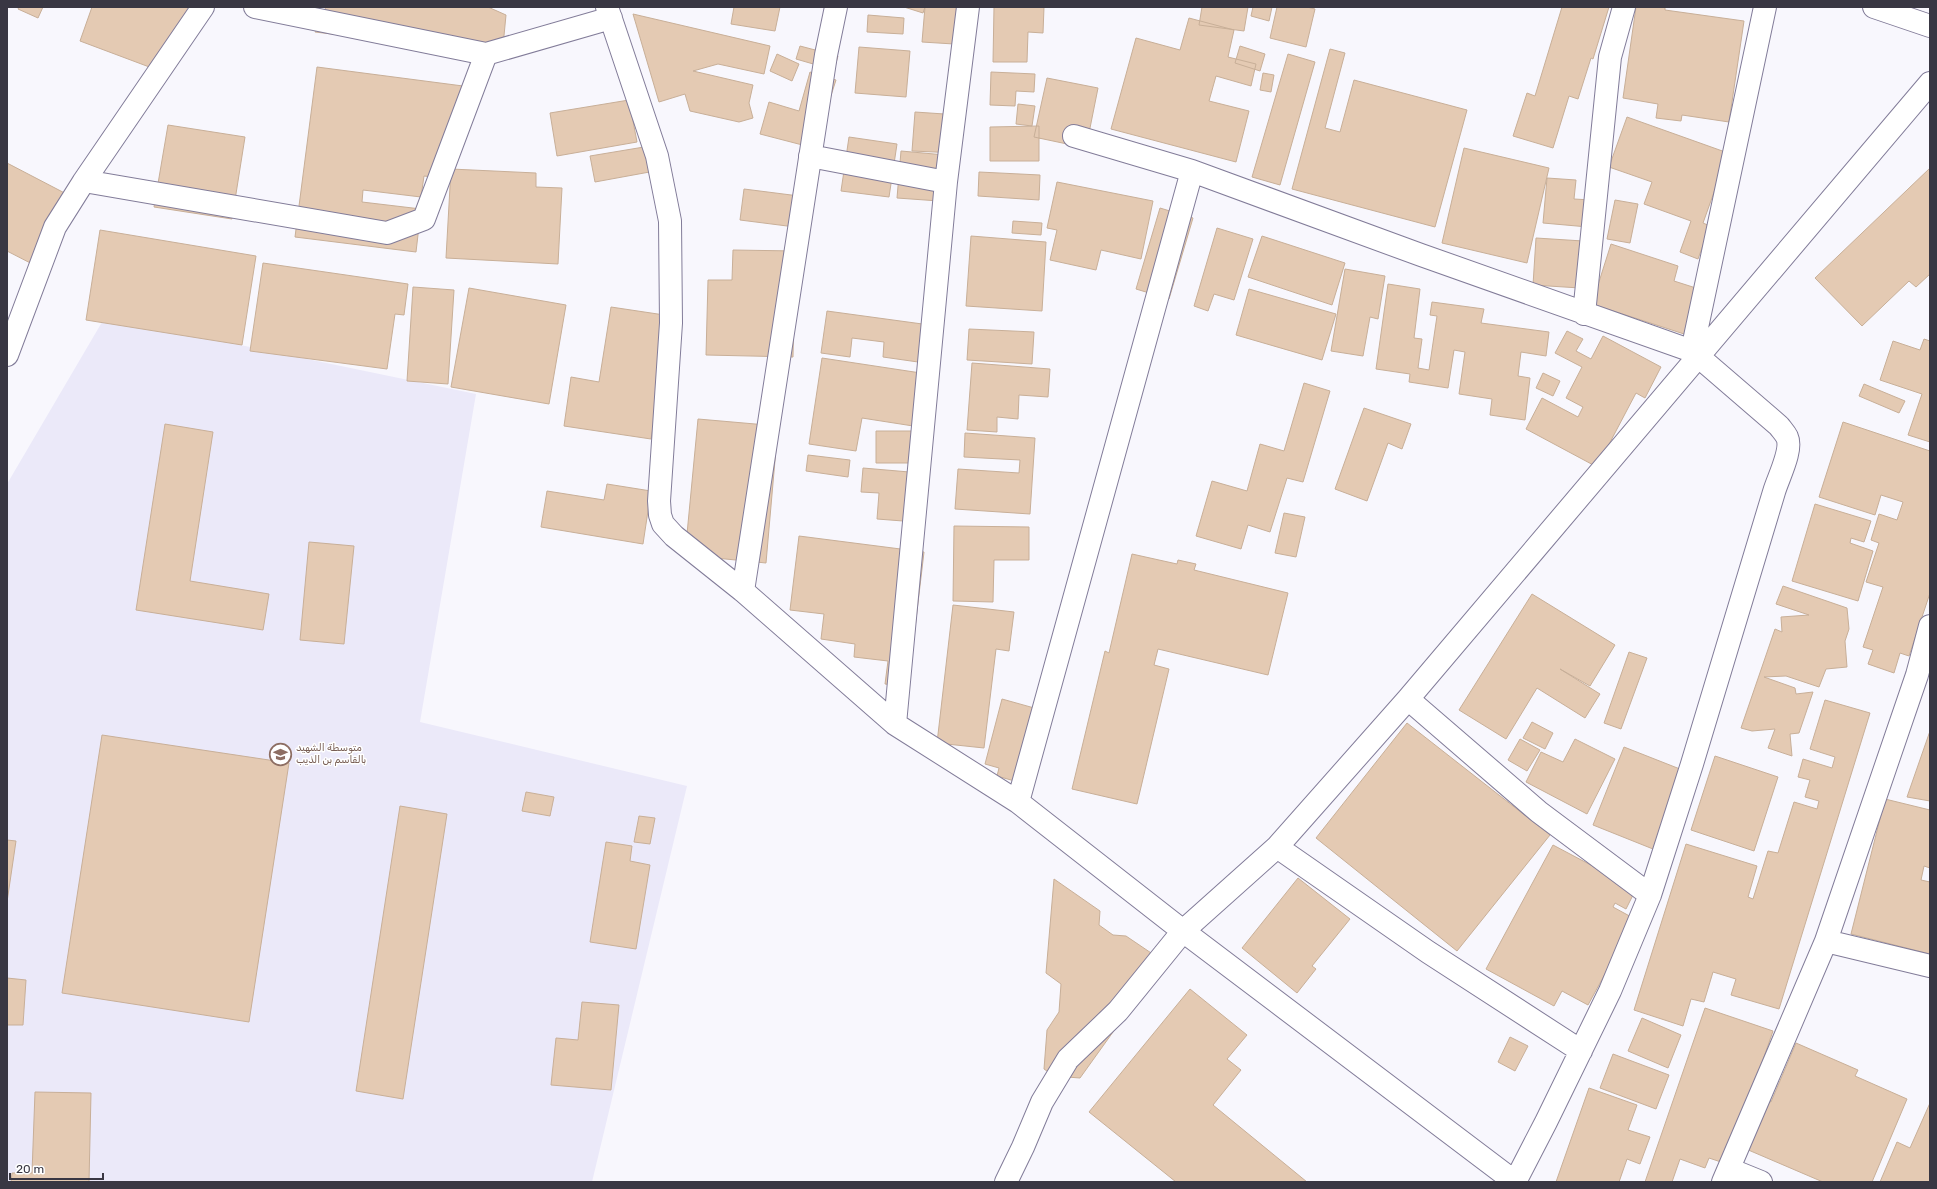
<svg xmlns="http://www.w3.org/2000/svg" width="1937" height="1189" font-family="Rubik,'Noto Naskh Arabic',sans-serif">
  <style>
    .built { fill: #ebe9f9 }
    .building { fill: #e4cab3; stroke: #c8af98 }
    .lines { fill: none; stroke-linecap: round; stroke-linejoin: round }
    .minor-casing { stroke: #827c99; stroke-width: 24 }
    .major-casing { stroke: #827c99; stroke-width: 24 }
    .minor { stroke: #fff; stroke-width: 22 }
    .major { stroke: #fff; stroke-width: 22 }
    .labels { text-anchor: middle; dominant-baseline: central; stroke-width: 3; stroke-linejoin: round; paint-order: stroke }
    .education-label { font-size: 10px; fill: #785e54; stroke: #fff; text-anchor: start }
  </style>
  <rect width="100%" height="100%" fill="#f8f7fd"/>
  <!-- built -->
  <path class="built" d="M105 317 476 394 420 722 687 786 592 1182H7V484Z"/>
  <!-- building -->
  <path class="building" d="M19 7H43L38 18 18 9Z
    M92 7H193L168 74 80 41Z
    M326 7H488L506 15 503 46 499 54 315 32Z
    M734 7H780L775 31 731 24Z
    M904 7H925L923 13Z
    M925 7H972L970 45 922 42Z
    M994 7H1044L1043 33 1028 32 1027 62H993Z
    M1202 7H1248L1244 31 1199 25Z
    M1253 7H1272L1269 21 1251 16Z
    M1277 7H1307L1315 9 1306 47 1270 38Z
    M1562 7H1609L1593 59 1591 58 1578 99 1569 96 1553 148 1513 136 1527 93 1535 96Z
    M1636 7H1665V10L1744 21 1729 122 1682 115 1681 121 1656 118 1658 104 1623 98Z
    M633 14 770 46 764 74 718 64 693 71 753 85 749 103 753 118 739 122 690 111 685 94 659 102Z
    M868 15 904 18 903 34 867 32Z
    M1189 18 1234 30 1228 57 1256 64 1251 86 1216 76 1209 101 1249 111 1236 162 1111 129 1136 38 1180 50Z
    M800 46 838 56 834 70 796 59Z
    M1240 46 1265 54 1260 71 1235 63Z
    M859 47 910 51 906 97 855 93Z
    M1330 49 1345 53 1325 128 1340 132 1354 80 1467 110 1435 227 1292 189Z
    M777 54 799 64 792 81 770 71Z
    M1288 54 1315 62 1280 185 1252 177Z
    M317 67 463 86 451 179 424 176 421 197 363 190 362 202 421 209 416 252 295 237Z
    M810 72 836 80 814 148 760 134 769 102 799 111Z
    M991 72 1035 74 1034 92 1016 91 1015 106 990 105Z
    M1263 73 1274 75 1271 92 1260 90Z
    M1047 78 1098 88 1086 148 1034 137Z
    M629 100 637 142 557 156 550 113Z
    M1018 104 1035 106 1032 126 1016 124Z
    M915 112 959 115 957 153 912 151Z
    M1627 117 1728 153 1703 223 1710 226 1698 259 1680 252 1691 221 1644 204 1652 182 1609 167Z
    M168 125 245 137 232 219 154 207Z
    M1039 126V161H990V127Z
    M849 137 897 144 889 197 841 191Z
    M650 146 655 171 595 182 590 156Z
    M1464 148 1549 168 1527 263 1442 243Z
    M901 151 956 156 953 202 897 198Z
    M7 163 78 200 42 269 7 251Z
    M1930 168V274L1916 287 1909 281 1862 326 1815 278Z
    M451 169 536 173V187L562 188 558 264 446 258Z
    M979 172 1040 175 1039 200 978 196Z
    M1547 178 1576 180 1574 199 1591 200 1588 227 1543 223Z
    M1057 182 1153 201 1141 259 1101 250 1096 270 1050 260 1057 230 1047 228Z
    M744 189 799 196 795 227 740 220Z
    M1615 200 1638 204 1630 243 1607 239Z
    M1160 208 1193 218 1169 299 1136 289Z
    M1013 221 1042 223 1041 235 1012 233Z
    M1217 228 1253 239 1234 300 1214 294 1208 311 1194 306Z
    M100 230 256 256 242 345 86 320Z
    M971 236 1046 242 1042 311 966 306Z
    M1262 236 1345 263 1332 305 1248 277Z
    M1536 238 1583 241 1580 288 1533 285Z
    M1611 244 1678 266 1674 281 1699 289 1684 334 1592 304Z
    M733 250 795 251 793 357 706 355 708 280H732Z
    M263 263 408 284 404 315 395 314 387 369 250 351Z
    M1345 269 1385 276 1378 319 1370 317 1363 356 1331 351Z
    M1388 284 1420 289 1414 338 1422 339 1418 368 1429 370 1437 316 1430 315 1432 302 1484 309 1481 323 1549 332 1546 356 1521 352 1518 376 1530 378 1525 420 1490 415 1492 399 1459 394 1465 352 1454 350 1448 388 1409 382 1410 374 1376 369Z
    M413 287 454 290 448 384 407 381Z
    M469 288 566 305 549 404 451 387Z
    M1249 289 1336 314 1322 360 1236 335Z
    M611 307 671 316 651 439 564 426 571 377 599 382Z
    M827 311 937 326 932 364 883 357 884 342 852 338 850 357 821 353Z
    M969 329 1034 332 1032 364 967 360Z
    M1567 331 1583 339 1576 351 1591 359 1603 336 1661 367 1645 398 1636 393 1597 467 1526 429 1542 398 1578 417 1583 407 1566 398 1582 367 1555 353Z
    M1924 339 1930 341V442L1908 435 1922 394 1880 380 1893 341 1920 350Z
    M822 358 934 375 926 428 862 418 856 451 809 444Z
    M972 363 1050 369 1048 397 1019 395 1018 419 997 417V432L967 430Z
    M1543 373 1560 381 1553 396 1536 388Z
    M1304 383 1330 391 1303 482 1287 478 1270 532 1248 525 1241 549 1196 536 1212 481 1247 491 1260 444 1284 451Z
    M1864 384 1905 401 1899 413 1859 396Z
    M1364 408 1411 424 1402 449 1388 443 1367 501 1335 489Z
    M698 419 778 426 766 563 685 555Z
    M1843 422 1930 451V593L1909 656 1900 653 1894 673 1868 664 1873 650 1863 647 1883 587 1866 582 1879 543 1871 540 1879 514 1897 520 1903 502 1881 495 1875 515 1819 497Z
    M165 424 213 432 190 581 269 594 263 630 136 610Z
    M876 431H928V463H876Z
    M965 433 1035 438 1030 514 955 509 958 469 1019 473 1020 460 964 457Z
    M808 455 850 460 848 477 806 471Z
    M863 468 921 473 916 522 877 519 879 493 861 492Z
    M607 484 651 491 643 544 541 527 547 491 604 500Z
    M1815 504 1871 521 1864 542 1851 538 1850 543 1873 551 1858 601 1792 581Z
    M1284 513 1305 517 1296 557 1275 553Z
    M954 526 1029 527V560H994L993 602 953 601Z
    M799 536 924 552 908 687 885 684 888 661 854 657 855 644 821 639 824 614 790 610Z
    M309 542 354 546 344 644 300 640Z
    M1132 554 1177 564 1178 560 1196 564 1194 570 1288 593 1268 675 1158 649 1154 665 1169 669 1137 804 1072 789 1105 651 1109 653Z
    M1783 586 1847 608 1849 629 1845 641 1847 667 1826 669 1819 687 1786 676 1764 677 1795 688 1796 694 1813 692 1799 733 1790 734 1792 756 1768 748 1775 729 1752 731 1741 728 1775 629 1782 632 1781 617 1809 615 1776 604Z
    M1532 594 1615 645 1590 686 1560 669 1600 694 1585 718 1537 688 1506 739 1459 710Z
    M953 605 1014 612 1009 651 996 649 984 748 937 743Z
    M1629 652 1647 658 1621 729 1604 723Z
    M1002 699 1052 713 1032 786 997 776 999 768 985 764Z
    M1825 700 1870 713 1779 1009 1731 995 1736 979 1713 972 1704 1002 1691 999 1683 1026 1634 1010 1686 844 1757 866 1748 897 1753 899 1768 851 1778 853 1794 802 1817 809 1819 801 1805 797 1810 780 1798 777 1803 759 1832 768 1835 757 1810 749Z
    M1532 722 1553 733 1545 749 1523 738Z
    M1407 723 1550 835 1457 951 1316 838Z
    M1930 731V801L1907 797Z
    M102 735 289 763 249 1022 62 993Z
    M1520 739 1540 750 1527 771 1508 760Z
    M1575 739 1615 759 1587 814 1526 782 1541 752 1563 762Z
    M1624 747 1685 771 1653 849 1593 825Z
    M1715 756 1778 777 1754 851 1691 830Z
    M526 792 554 797 550 816 522 811Z
    M1885 799 1930 810V868L1924 866 1921 880 1930 882V954L1851 934Z
    M400 806 447 814 403 1099 356 1091Z
    M639 816 655 818 650 844 634 842Z
    M7 840 16 841 7 902Z
    M606 842 632 846 630 861 650 865 636 949 590 942Z
    M1553 845 1636 889 1626 909 1615 903 1613 907 1635 919 1588 1005 1562 991 1554 1006 1486 969Z
    M1298 878 1350 919 1312 966 1316 969 1297 993 1242 948Z
    M1054 879 1100 911 1099 925 1113 935 1126 936 1160 959 1159 968 1080 1078 1054 1076 1044 1069 1047 1030 1059 1012 1061 984 1046 973Z
    M7 978 26 980 23 1025H7Z
    M1190 989 1247 1035 1227 1059 1241 1070 1213 1105 1307 1182H1176L1089 1112Z
    M582 1002 619 1005 611 1090 551 1085 556 1038 578 1040Z
    M1705 1008 1773 1031 1727 1164 1709 1158 1705 1168 1680 1159 1672 1182H1645Z
    M1642 1018 1681 1035 1668 1068 1628 1051Z
    M1510 1037 1528 1046 1515 1071 1498 1062Z
    M1796 1043 1858 1070 1855 1076 1907 1099 1872 1182H1823L1746 1149 1767 1100 1771 1102Z
    M1613 1054 1669 1075 1656 1109 1600 1088Z
    M1589 1088 1637 1105 1628 1130 1650 1137 1640 1164 1627 1159 1619 1182H1556Z
    M35 1092 91 1093 89 1182H11L12 1173H32Z
    M1930 1103V1182H1880L1897 1142 1910 1148Z"/>
  <g class="lines">
    <defs>
      <path id="minor" d="M255 7 486 54
        M607 7 657 156 670 221 671 323 659 501 660 515 663 524 674 536 743 591 895 724 1018 802 1183 931 1515 1182
        M1074 136 1192 171 1421 255 1692 351 1779 426C1782 430 1785 433 1787 437 1793 450 1778 478 1774 492L1692 764 1650 895 1610 991 1546 1122 1515 1182
        M810 156 946 182
        M84 181 387 233 424 219 486 54 611 18
        M1584 314 1610 57 1624 7
        M1692 351 1765 7
        M7 355 55 227 84 181 203 7
        M743 591 826 55 836 7
        M1408 699 1539 812 1650 895
        M895 724 946 182 968 7
        M1018 802 1192 171
        M1277 847 1428 952 1581 1051
        M1826 941 1930 966
        M1729 1169 1761 1182
        M1006 1182 1023 1147 1042 1102 1068 1059 1118 1011 1183 931 1277 847 1408 699 1930 83
        M1723 1182 1826 941 1917 675 1930 626"/>
      <path id="major" d="M1874 7 1930 26"/>
    </defs>
    <!-- minor casing -->
    <use href="#minor" class="minor-casing"/>
    <!-- major casing -->
    <use href="#major" class="major-casing"/>
    <!-- minor -->
    <use href="#minor" class="minor"/>
    <!-- major -->
    <use href="#major" class="major"/>
  </g>
  <!-- icons -->
  <defs>
    <symbol id="school-ring" viewBox="-11 -11 22 22"><circle r="9.5" fill="#fff" stroke="#8d6e63" stroke-width="1.5"/><path d="M0-5L7-2L0 1L-7-2ZM-4 1L0 2.5L4 1V4Q0 6-4 4Z" fill="#8d6e63"/></symbol>
  </defs>
  <g fill-rule="evenodd">
    <use href="#school-ring" x="268" y="742" width="25" height="25"/>
  </g>
  <g class="labels">
    <!-- education labels -->
    <g class="education-label">
      <text x="296" y="748">متوسطة الشهيد<tspan x="296" dy="12">بالقاسم بن الذيب</tspan></text>
    </g>
  </g>
  <!-- border -->
  <rect width="1937" height="1189" fill="none" stroke="#393743" stroke-width="16"/>
  <!-- scale -->
  <path d="M10 1173v6h93v-6" fill="none" stroke="#393743" stroke-width="2"/>
  <text x="16" y="1173" font-size="12" fill="#393743" stroke="#ffffff" stroke-width="3" paint-order="stroke">20 m</text>
</svg>
